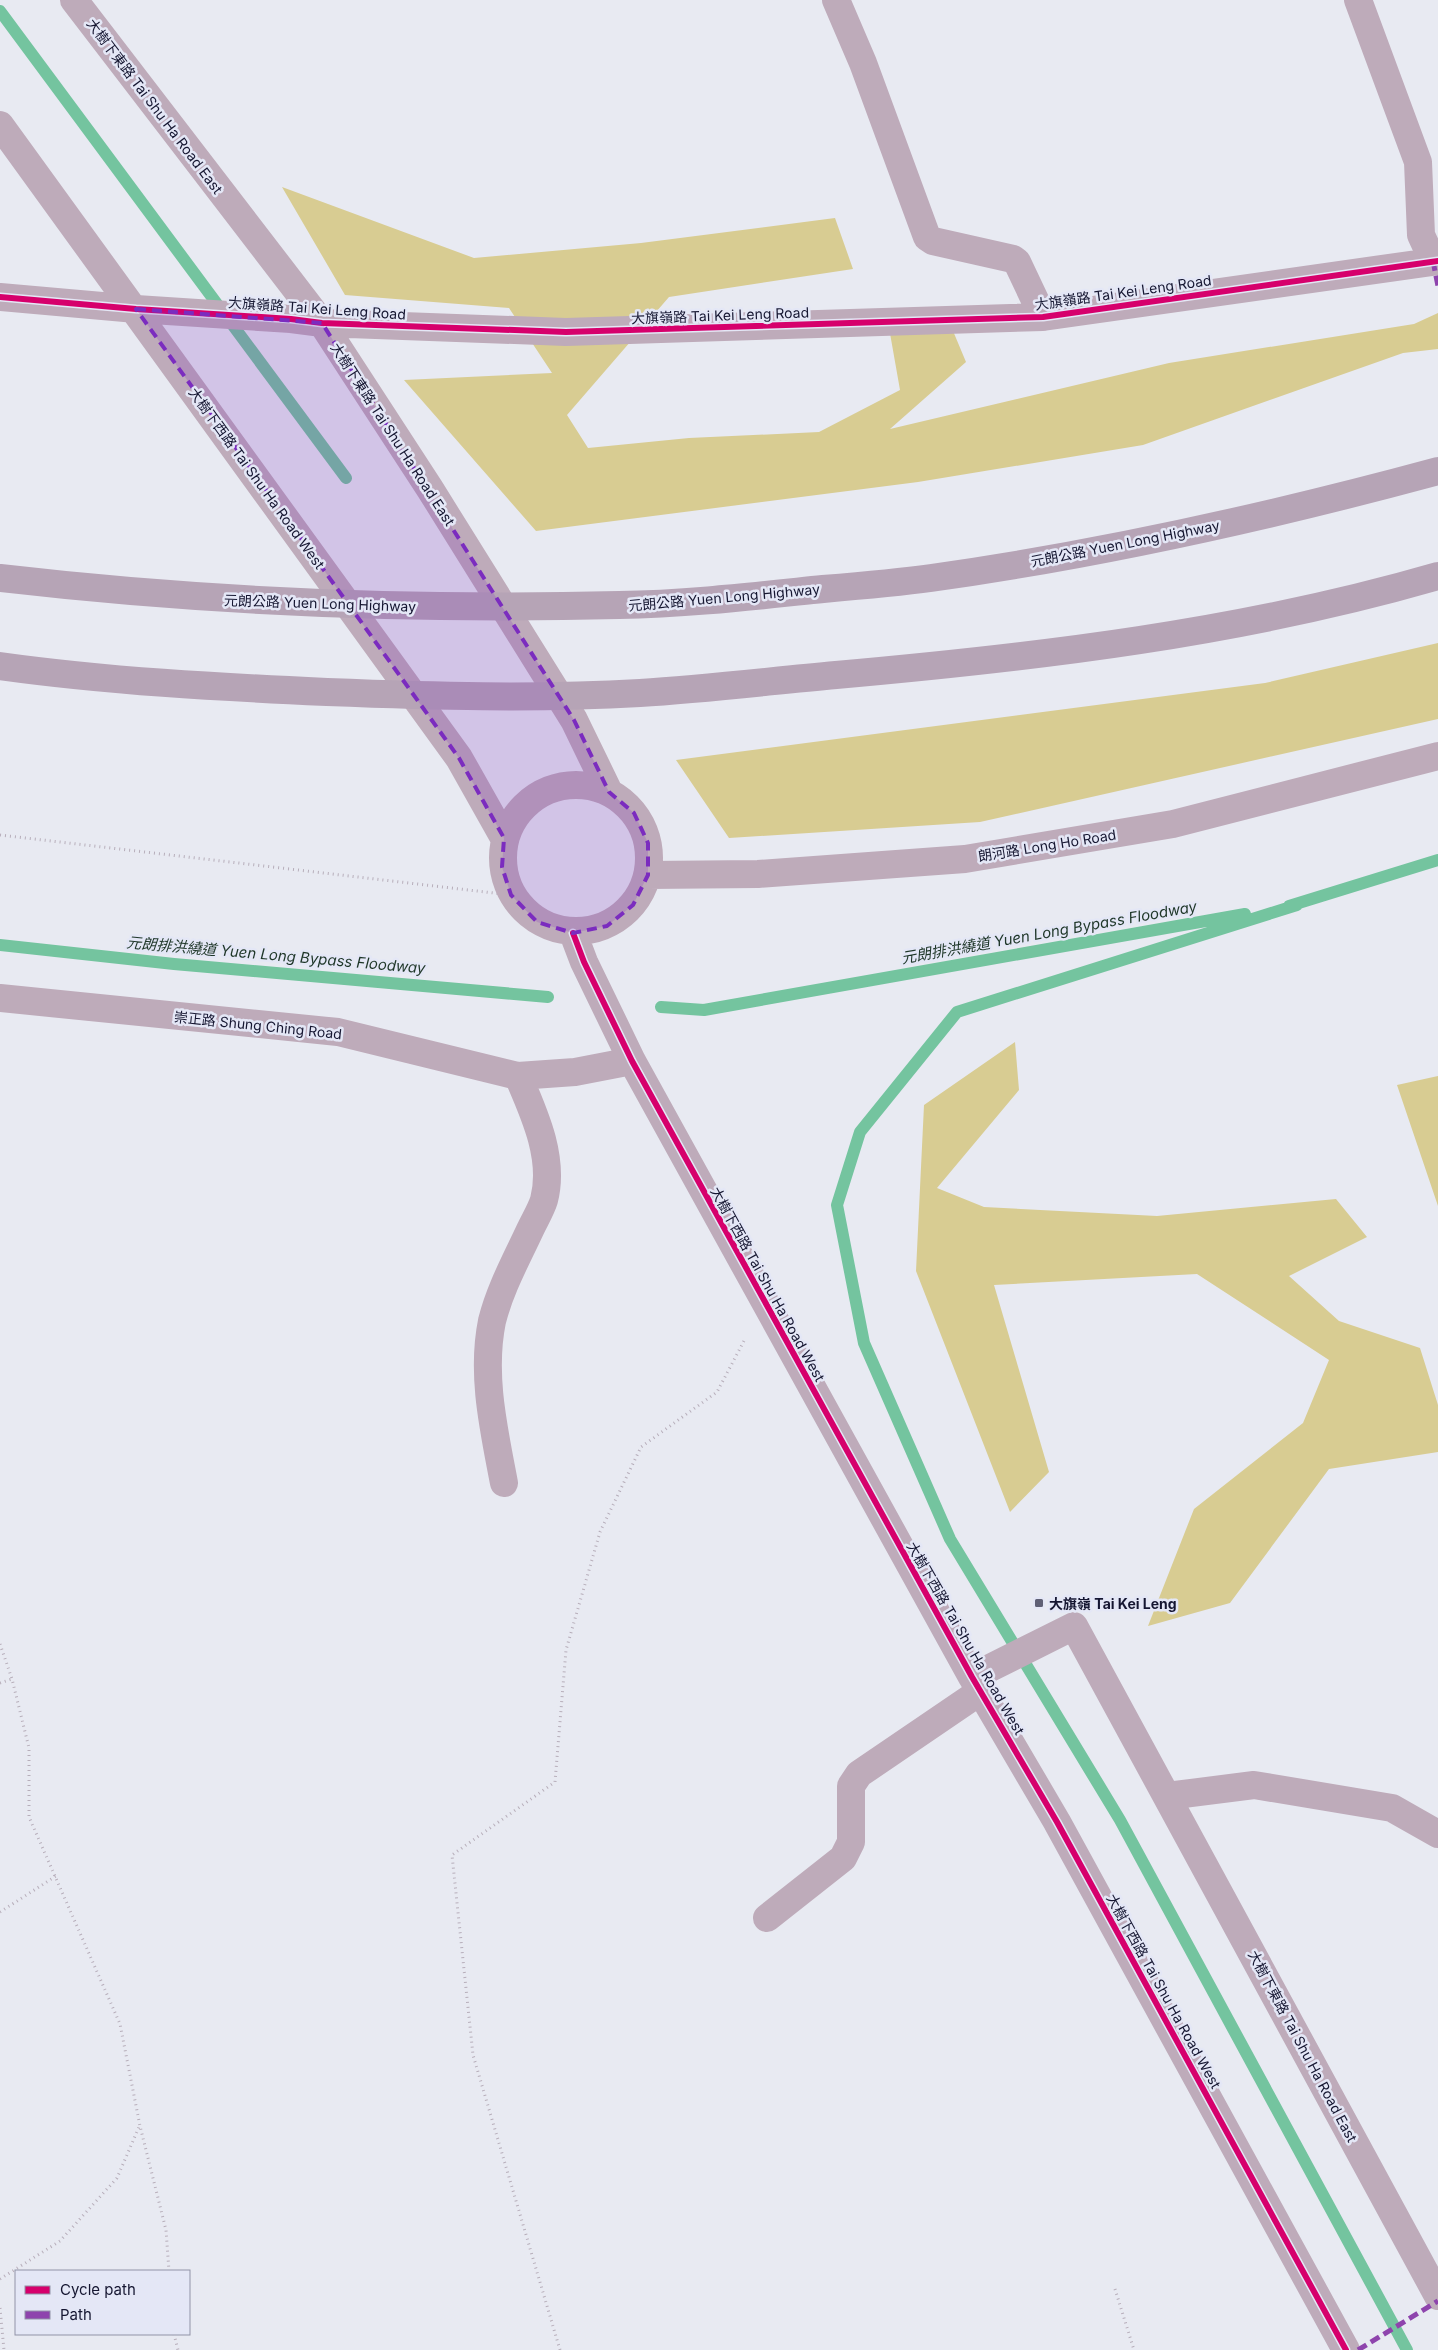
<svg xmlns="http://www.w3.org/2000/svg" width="1438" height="2350" font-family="Inter,'Noto Sans TC',sans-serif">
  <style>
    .forest { fill: #d8cc92 }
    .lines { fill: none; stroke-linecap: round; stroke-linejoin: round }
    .stream { stroke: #74c49f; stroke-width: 12 }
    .path { stroke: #b7aeba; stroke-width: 3; stroke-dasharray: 1 4; stroke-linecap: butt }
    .minor { stroke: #beabba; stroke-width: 28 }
    .highway { stroke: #b6a4b6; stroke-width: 28 }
    .quiet { stroke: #8e44ad; stroke-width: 5; stroke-dasharray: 10 5; stroke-linecap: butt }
    .cycleway-casing { stroke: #e4e7f6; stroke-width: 9 }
    .cycleway { stroke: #d6006c; stroke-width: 6 }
    .marked { fill: #7b2cbf; fill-opacity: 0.2; stroke: #7b2cbf; stroke-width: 4; stroke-dasharray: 10 6; stroke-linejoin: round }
    .poi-dot { fill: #5f6075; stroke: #e4e7f6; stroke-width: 2 }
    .labels { text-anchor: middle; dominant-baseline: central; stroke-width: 5; stroke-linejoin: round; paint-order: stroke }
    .street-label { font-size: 14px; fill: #151631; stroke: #e4e7f6 }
    .poi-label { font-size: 14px; font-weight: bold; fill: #151631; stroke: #e4e7f6; text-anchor: start }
    .water-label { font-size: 15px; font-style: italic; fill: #1e3628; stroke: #e4e7f6 }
  </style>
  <rect width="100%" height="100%" fill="#e8eaf2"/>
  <!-- forest -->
  <path class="forest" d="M282 187 474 258 641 243 835 218 853 269 669 297 567 415 588 448 689 438 819 432 900 390 888 322 943 307 966 362 890 429 1169 363 1414 324 1438 313V349L1403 353 1143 445 918 482 536 531 404 380 552 373 509 308 345 295Z
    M1438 643V719L980 822 729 838 676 760 1265 683Z
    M1015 1042 1019 1090 937 1188 984 1207 1157 1216 1336 1199 1367 1237 1289 1276 1339 1321 1420 1348 1438 1405V1452L1329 1469 1230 1603 1148 1626 1194 1509 1303 1423 1329 1360 1197 1274 994 1285 1049 1472 1010 1512 916 1271 924 1105Z
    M1438 1076V1206L1397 1085Z"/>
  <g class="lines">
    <!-- stream -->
    <path class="stream" d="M0 11 346 478
      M1297 905 957 1012 860 1132 837 1205 864 1343 950 1539 1120 1820 1407 2350
      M1289 906 1438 860
      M0 945 174 964 548 997
      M661 1007 704 1010 1245 914"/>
    <!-- path -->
    <path class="path" d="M0 835 511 895
      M0 1644 12 1679 29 1748V1817L120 2024 140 2126 166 2230 169 2271
      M0 1683 12 1679
      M0 1912 56 1876
      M0 2279 60 2241 117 2178 139 2127
      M1115 2289 1134 2350
      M0 2308 4 2350
      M174 2334 178 2350
      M560 2350 473 2055 452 1855 555 1782 566 1650 600 1532 641 1447 717 1392 745 1339"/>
    <!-- minor -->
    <path class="minor" d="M74 0 322 323 430 489 574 720 609 792
      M836 0 863 63 927 237 933 241 1013 259 1017 262 1043 317
      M1358 0 1418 162 1421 235 1433 261
      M0 125 459 758 504 838
      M0 297 136 309 291 319 322 323 566 332 1043 317 1438 261
      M503 858a73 73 0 1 1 146 0a73 73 0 1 1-146 0Z
      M648 875 758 874 965 859 1173 824 1438 756
      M573 933 584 962 632 1061 972 1677 1057 1822 1346 2350
      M0 998 338 1032 518 1076 575 1072 632 1061
      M504 1483C494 1430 481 1375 492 1321 500 1289 516 1260 530 1230 534 1221 541 1210 544 1200 555 1158 534 1113 518 1076
      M972 1677 1074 1626 1438 2296
      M1167 1796 1254 1785 1392 1808 1438 1834
      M767 1918 843 1858 851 1842V1786L859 1774 981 1691"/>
    <!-- highway -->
    <path class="highway" d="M0 578C206 602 412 610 619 605 687 604 755 596 823 589 859 586 895 583 931 578 1102 554 1272 516 1438 471
      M0 666C108 681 218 687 327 692 431 696 535 699 640 693 705 689 770 681 836 675 1038 657 1242 633 1438 576"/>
    <!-- quiet -->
    <path class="quiet" d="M1433 261 1438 286
      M1358 2350 1438 2301"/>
    <defs>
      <path id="cycleway" d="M0 297 136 309 291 319 322 323 566 332 1043 317 1438 261
        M573 933 584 962 632 1061 972 1677 1057 1822 1346 2350"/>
    </defs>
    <!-- cycleway casing -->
    <use href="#cycleway" class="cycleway-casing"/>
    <!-- cycleway -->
    <use href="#cycleway" class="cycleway"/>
  </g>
  <!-- marked area -->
  <path class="marked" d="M136 309 322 323 574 720 609 792 634 813 648 843V875L633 905 607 926 573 933 537 922 511 895 502 867 504 838 459 758Z"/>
  <!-- markers -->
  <rect class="poi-dot" x="1034" y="1598" width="10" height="10" rx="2.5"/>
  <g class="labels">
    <!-- street labels -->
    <g class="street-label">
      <text transform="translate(155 106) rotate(53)">大樹下東路 Tai Shu Ha Road East</text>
      <text transform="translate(1123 292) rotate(-8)">大旗嶺路 Tai Kei Leng Road</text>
      <text transform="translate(317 308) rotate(4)">大旗嶺路 Tai Kei Leng Road</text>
      <text transform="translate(720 315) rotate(-2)">大旗嶺路 Tai Kei Leng Road</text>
      <text transform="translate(393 434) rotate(57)">大樹下東路 Tai Shu Ha Road East</text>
      <text transform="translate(257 478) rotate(54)">大樹下西路 Tai Shu Ha Road West</text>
      <text transform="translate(1125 543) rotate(-11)">元朗公路 Yuen Long Highway</text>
      <text transform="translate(724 597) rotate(-5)">元朗公路 Yuen Long Highway</text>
      <text transform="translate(320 603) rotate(2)">元朗公路 Yuen Long Highway</text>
      <text transform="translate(1047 845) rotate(-9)">朗河路 Long Ho Road</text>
      <text transform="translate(258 1025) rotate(6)">崇正路 Shung Ching Road</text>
      <text transform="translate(768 1284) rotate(61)">大樹下西路 Tai Shu Ha Road West</text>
      <text transform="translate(966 1638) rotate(60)">大樹下西路 Tai Shu Ha Road West</text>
      <text transform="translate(1164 1991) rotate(61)">大樹下西路 Tai Shu Ha Road West</text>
      <text transform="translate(1303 2046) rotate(62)">大樹下東路 Tai Shu Ha Road East</text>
    </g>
    <!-- poi labels -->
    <g class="poi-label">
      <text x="1049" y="1603">大旗嶺 Tai Kei Leng</text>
    </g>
    <!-- water labels -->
    <g class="water-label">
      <text transform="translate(1049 932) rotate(-10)">元朗排洪繞道 Yuen Long Bypass Floodway</text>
      <text transform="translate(276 955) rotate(5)">元朗排洪繞道 Yuen Long Bypass Floodway</text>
    </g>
  </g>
  <!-- legend -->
  <rect x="15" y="2270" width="175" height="65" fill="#e4e7f6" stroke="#9193a7"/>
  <rect x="25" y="2286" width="25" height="8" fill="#d6006c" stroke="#9193a7"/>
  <text x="60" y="2295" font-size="15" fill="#151631">Cycle path</text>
  <rect x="25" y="2311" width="25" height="8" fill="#8e44ad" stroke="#9193a7"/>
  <text x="60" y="2320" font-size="15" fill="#151631">Path</text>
</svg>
